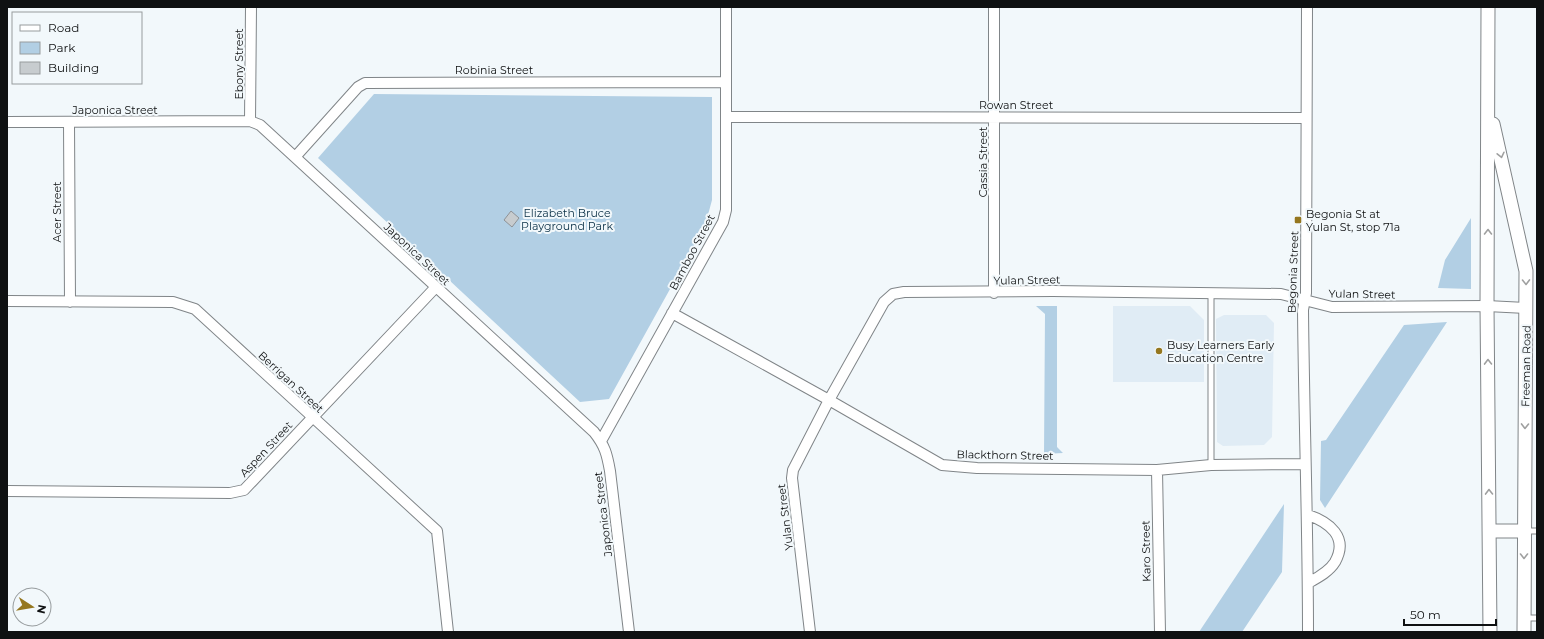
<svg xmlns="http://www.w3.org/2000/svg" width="1544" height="639" font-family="Montserrat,sans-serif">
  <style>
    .built { fill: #e0ecf5 }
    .green { fill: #b2cfe4 }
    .building { fill: #c7cccf; stroke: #8e9296 }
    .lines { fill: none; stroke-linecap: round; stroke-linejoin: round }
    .service-casing { stroke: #808588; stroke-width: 7 }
    .minor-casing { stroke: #808588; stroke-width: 12 }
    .tertiary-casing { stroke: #808588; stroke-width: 15 }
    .service { stroke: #fff; stroke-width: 5 }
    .minor { stroke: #fff; stroke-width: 10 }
    .tertiary { stroke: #fff; stroke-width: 13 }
    .oneway { stroke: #9fa0a0 }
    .poi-dot { fill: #95771f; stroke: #f2f8fb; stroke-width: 1.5 }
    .labels { text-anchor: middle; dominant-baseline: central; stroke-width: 4; stroke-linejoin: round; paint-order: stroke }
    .street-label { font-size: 11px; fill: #0f1112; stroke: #f2f8fb }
    .park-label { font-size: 11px; fill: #082e44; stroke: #f2f8fb }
    .poi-label { font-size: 11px; fill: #0f1112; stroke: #f2f8fb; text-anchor: start }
  </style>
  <rect width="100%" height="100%" fill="#f2f8fb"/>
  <!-- built -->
  <path class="built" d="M1113 306H1190L1204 320V382H1113Z
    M1224 315H1266L1274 323 1272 437 1264 445 1223 446 1217 442 1216 319Z"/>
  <!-- green -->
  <path class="green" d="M374 94 712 97V200L705 226 609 399 580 402 318 158Z
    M1471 218V289L1438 288 1445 260Z
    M1036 306H1057V447L1063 453 1044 454 1045 314Z
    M1447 322 1325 508 1320 500 1321 441 1326 440 1404 325Z
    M1284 504 1282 572 1242 632H1199Z"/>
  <!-- building -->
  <path class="building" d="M511 211 519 218 512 227 504 220Z"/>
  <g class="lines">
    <defs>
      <path id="service" d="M1211 465V294
        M1526 531H1537
        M1524 618H1537"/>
      <path id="minor" d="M1307 7 1306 293 1303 310C1304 417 1308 525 1308 632
        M726 117 1306 118
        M250 121 251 7
        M7 122 250 121 260 125 594 432C605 446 607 454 610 471L629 632
        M69 122 70 302
        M296 156 358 87 365 83 725 82
        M994 293V7
        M7 301 173 302 195 309 437 531 448 632
        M672 313 829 400 942 465 977 468 1157 470 1211 465 1305 464
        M601 441 723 222 726 210V7
        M1157 470 1160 632
        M7 491 230 493 244 490 435 288
        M1308 515C1329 522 1349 537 1335 562 1329 572 1317 578 1308 583
        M810 632 792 478 793 470 829 400 884 302 893 294 904 292 1053 291 1281 294 1332 307 1487 306 1526 308"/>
      <path id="tertiary" d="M1488 7 1487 306 1490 632
        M1493 124 1526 271 1524 632
        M1489 531H1525"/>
    </defs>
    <!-- service casing -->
    <use href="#service" class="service-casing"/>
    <!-- minor casing -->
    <use href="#minor" class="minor-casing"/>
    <!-- tertiary casing -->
    <use href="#tertiary" class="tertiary-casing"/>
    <!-- service -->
    <use href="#service" class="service"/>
    <!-- minor -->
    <use href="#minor" class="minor"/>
    <!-- tertiary -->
    <use href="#tertiary" class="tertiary"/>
  </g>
  <!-- one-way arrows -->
  <defs><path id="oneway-chevron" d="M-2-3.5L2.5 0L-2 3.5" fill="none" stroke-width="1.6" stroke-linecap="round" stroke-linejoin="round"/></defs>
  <g class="oneway">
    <use href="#oneway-chevron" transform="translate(1501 155) rotate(77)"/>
    <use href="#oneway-chevron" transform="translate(1488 232) rotate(-90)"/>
    <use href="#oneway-chevron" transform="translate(1526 282) rotate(89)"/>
    <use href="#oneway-chevron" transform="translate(1488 362) rotate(-91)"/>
    <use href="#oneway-chevron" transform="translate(1525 426) rotate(91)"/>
    <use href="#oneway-chevron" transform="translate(1489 492) rotate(-91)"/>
    <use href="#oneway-chevron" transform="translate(1524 556) rotate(90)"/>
  </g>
  <!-- markers -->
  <g class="poi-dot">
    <rect x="1294" y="216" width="8" height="8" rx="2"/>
    <circle cx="1159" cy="351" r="4"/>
  </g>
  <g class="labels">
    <!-- street labels -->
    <g class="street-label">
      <text transform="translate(239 64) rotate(-90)">Ebony Street</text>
      <text x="494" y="70">Robinia Street</text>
      <text x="1016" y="105">Rowan Street</text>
      <text x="115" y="110">Japonica Street</text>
      <text transform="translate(983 162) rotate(-90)">Cassia Street</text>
      <text transform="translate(57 212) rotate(-90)">Acer Street</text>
      <text transform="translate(692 252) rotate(-62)">Bamboo Street</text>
      <text transform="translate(417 254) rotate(43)">Japonica Street</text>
      <text transform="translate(1293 272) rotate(-88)">Begonia Street</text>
      <text transform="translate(1027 280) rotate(-1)">Yulan Street</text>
      <text transform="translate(1362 294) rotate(1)">Yulan Street</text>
      <text transform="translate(1526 366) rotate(-89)">Freeman Road</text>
      <text transform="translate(291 382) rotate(43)">Berrigan Street</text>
      <text transform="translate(266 449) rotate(-47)">Aspen Street</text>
      <text transform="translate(1005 455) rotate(1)">Blackthorn Street</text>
      <text transform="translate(603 514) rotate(-97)">Japonica Street</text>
      <text transform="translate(785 517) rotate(-97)">Yulan Street</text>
      <text transform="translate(1146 551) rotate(-91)">Karo Street</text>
    </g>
    <!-- park labels -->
    <g class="park-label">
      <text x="567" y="213">Elizabeth Bruce<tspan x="567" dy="13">Playground Park</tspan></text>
    </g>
    <!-- poi labels -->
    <g class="poi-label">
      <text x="1306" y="214">Begonia St at<tspan x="1306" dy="13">Yulan St, stop 71a</tspan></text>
      <text x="1167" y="345">Busy Learners Early<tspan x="1167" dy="13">Education Centre</tspan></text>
    </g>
  </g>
  <!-- border -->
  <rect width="1544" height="639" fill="none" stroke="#0f1112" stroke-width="16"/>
  <!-- legend -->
  <rect x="12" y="12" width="130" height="72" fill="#f2f8fb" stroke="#979c9e"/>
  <rect x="20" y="25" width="20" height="6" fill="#ffffff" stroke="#979c9e"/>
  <text x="48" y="32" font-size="12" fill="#0f1112">Road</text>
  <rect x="20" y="42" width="20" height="12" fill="#b2cfe4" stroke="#979c9e"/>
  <text x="48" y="52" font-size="12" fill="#0f1112">Park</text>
  <rect x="20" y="62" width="20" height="12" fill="#c7cccf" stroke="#979c9e"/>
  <text x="48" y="72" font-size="12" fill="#0f1112">Building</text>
  <!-- north arrow -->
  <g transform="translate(32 607) rotate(102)"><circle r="19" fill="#f2f8fb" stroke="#979c9e"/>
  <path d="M0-3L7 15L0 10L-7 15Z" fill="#95771f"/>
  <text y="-6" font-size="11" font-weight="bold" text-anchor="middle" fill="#0f1112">N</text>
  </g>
  <!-- scale -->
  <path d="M1404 619v6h92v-6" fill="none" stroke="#0f1112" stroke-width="2"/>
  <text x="1410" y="619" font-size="12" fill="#0f1112" stroke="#f2f8fb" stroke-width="3" paint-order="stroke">50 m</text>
</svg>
